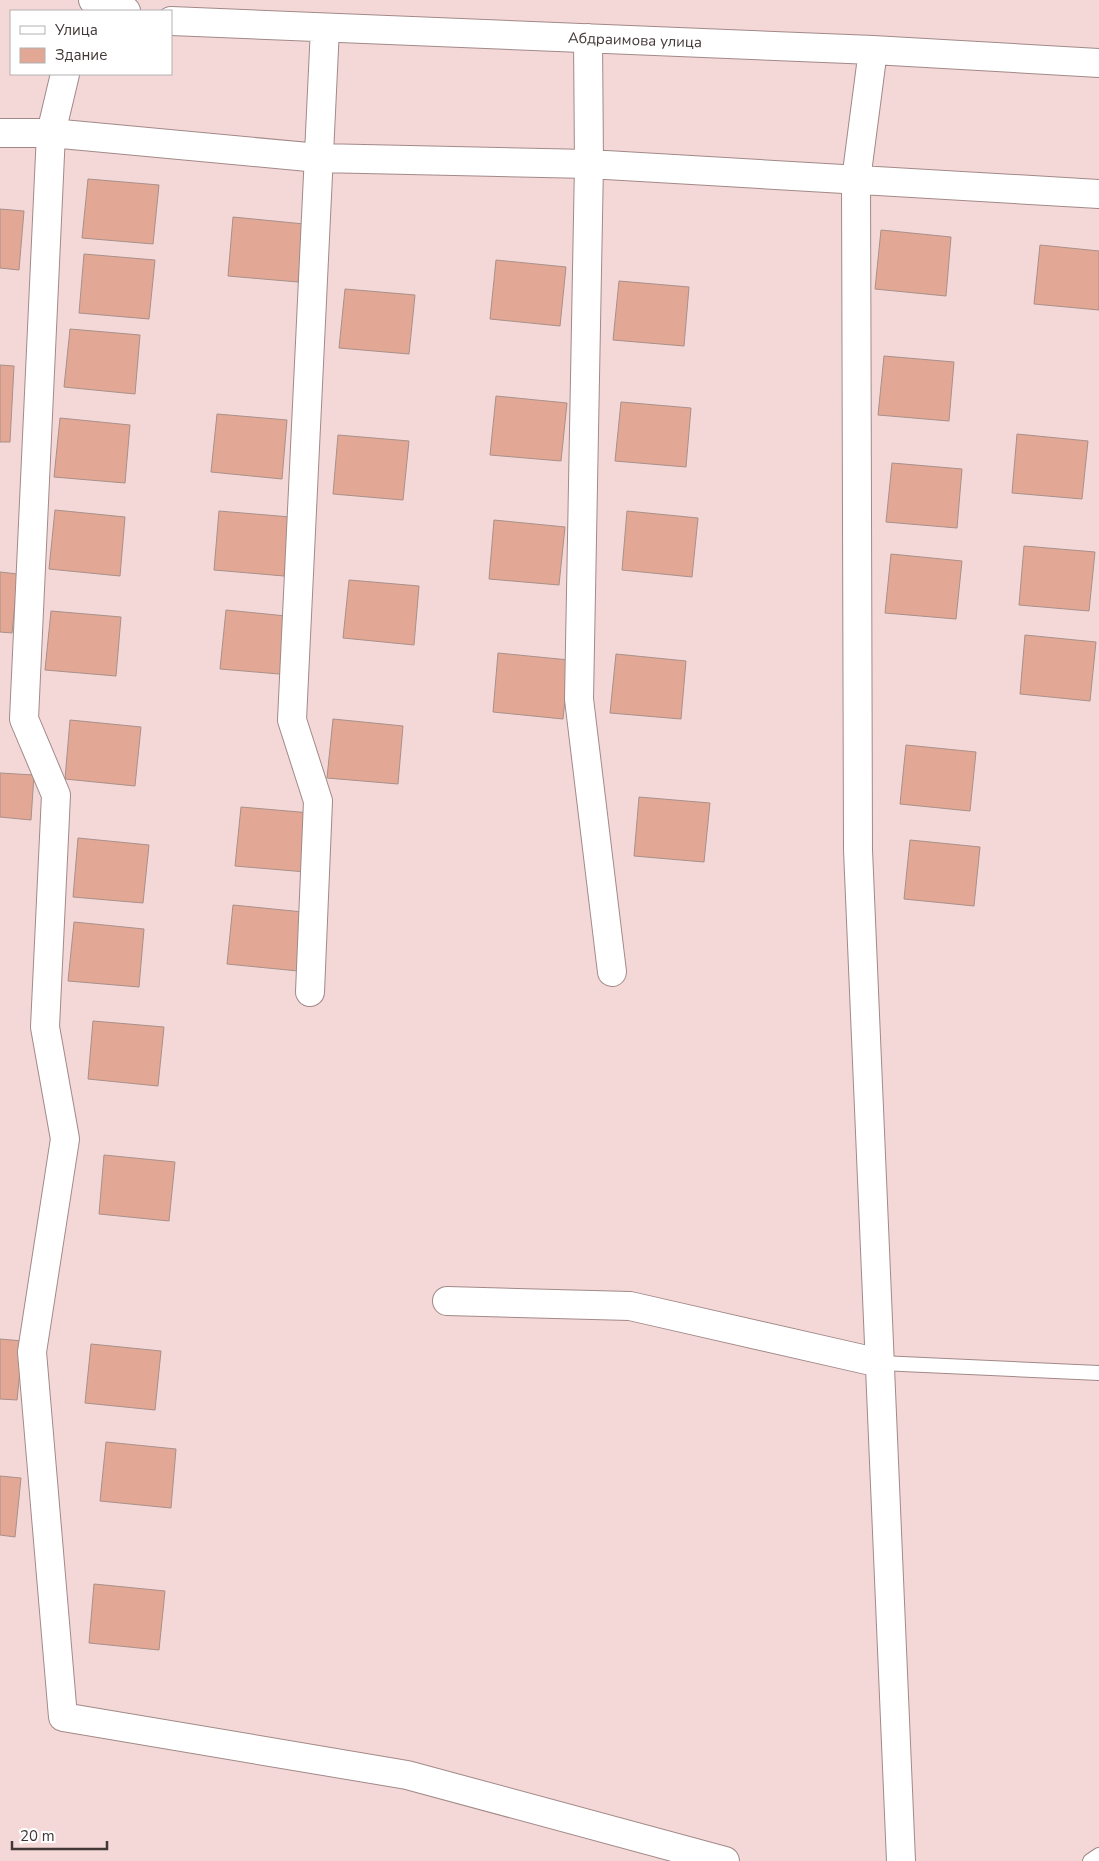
<svg xmlns="http://www.w3.org/2000/svg" width="1099" height="1861" font-family="'Nunito Sans',sans-serif">
  <style>
    .building { fill: #e2a895; stroke: #a89089 }
    .lines { fill: none; stroke-linecap: round; stroke-linejoin: round }
    .service-casing { stroke: #a28988; stroke-width: 16 }
    .minor-casing { stroke: #a28988; stroke-width: 30 }
    .service { stroke: #fff; stroke-width: 14 }
    .minor { stroke: #fff; stroke-width: 28 }
    .labels { text-anchor: middle; dominant-baseline: central; stroke-width: 4; stroke-linejoin: round; paint-order: stroke }
    .street-label { font-size: 15px; fill: #413736; stroke: #fff }
  </style>
  <rect width="100%" height="100%" fill="#f4d8d8"/>
  <!-- building -->
  <path class="building" d="M88 179 159 185 153 244 82 238Z
    M0 209 24 211 19 270 0 268Z
    M233 217 304 224 298 282 228 276Z
    M881 230 951 237 946 296 875 289Z
    M1040 245 1099 251V310L1034 304Z
    M84 254 155 260 149 319 79 313Z
    M496 260 566 267 560 326 490 319Z
    M619 281 689 287 684 346 613 340Z
    M345 289 415 295 409 354 339 348Z
    M70 329 140 335 135 394 64 387Z
    M884 356 954 362 949 421 878 415Z
    M0 365 14 366 10 442H0Z
    M496 396 567 403 561 461 490 455Z
    M621 402 691 408 686 467 615 461Z
    M217 414 287 420 282 479 211 472Z
    M60 418 130 425 125 483 54 477Z
    M1017 434 1088 441 1082 499 1012 493Z
    M338 435 409 441 403 500 333 494Z
    M892 463 962 469 957 528 886 522Z
    M55 510 125 517 120 576 49 569Z
    M219 511 290 517 284 576 214 570Z
    M627 511 698 518 692 577 622 570Z
    M494 520 565 527 559 585 489 579Z
    M1024 546 1095 552 1089 611 1019 605Z
    M891 554 962 561 956 619 885 613Z
    M0 572 18 574 12 633 0 632Z
    M349 580 419 586 414 645 343 638Z
    M226 610 296 617 291 675 220 669Z
    M51 611 121 617 116 676 45 670Z
    M1025 635 1096 642 1090 701 1020 694Z
    M498 653 569 660 563 719 493 712Z
    M616 654 686 661 681 719 610 713Z
    M333 719 403 726 398 784 327 778Z
    M70 720 141 727 135 786 65 779Z
    M906 745 976 752 970 811 900 804Z
    M0 773 34 775 31 820 0 817Z
    M639 797 710 803 704 862 634 856Z
    M241 807 311 813 306 872 235 866Z
    M78 838 149 845 143 903 73 897Z
    M910 840 980 847 974 906 904 899Z
    M233 905 303 912 298 971 227 964Z
    M74 922 144 929 139 987 68 981Z
    M93 1021 164 1027 158 1086 88 1079Z
    M104 1155 175 1162 169 1221 99 1214Z
    M0 1339 23 1341 17 1400 0 1399Z
    M91 1344 161 1351 155 1410 85 1403Z
    M106 1442 176 1449 171 1508 100 1501Z
    M0 1476 21 1478 15 1537 0 1535Z
    M94 1584 165 1591 159 1650 89 1643Z"/>
  <g class="lines">
    <defs>
      <path id="service" d="M880 1363 1099 1373
        M1090 1861 1099 1855"/>
      <path id="minor" d="M93 0 110 8 126 11
        M171 21 873 50 1099 63
        M588 38 589 164 579 699 612 972
        M873 50 856 180 858 850 901 1861
        M65 74 51 133 24 719 56 795 45 1027 65 1139 32 1352 63 1717 407 1775 725 1861
        M0 133H51L319 158 589 164 1099 194
        M310 992 318 801 292 720 325 28
        M447 1301 630 1306 880 1363"/>
    </defs>
    <!-- service casing -->
    <use href="#service" class="service-casing"/>
    <!-- minor casing -->
    <use href="#minor" class="minor-casing"/>
    <!-- service -->
    <use href="#service" class="service"/>
    <!-- minor -->
    <use href="#minor" class="minor"/>
  </g>
  <g class="labels">
    <!-- street labels -->
    <g class="street-label">
      <text transform="translate(635 40) rotate(2)">Абдраимова улица</text>
    </g>
  </g>
  <!-- legend -->
  <rect x="10" y="10" width="162" height="65" fill="#ffffff" stroke="#b3afaf"/>
  <rect x="20" y="26" width="25" height="8" fill="#ffffff" stroke="#b3afaf"/>
  <text x="55" y="35" font-size="15" fill="#413736">Улица</text>
  <rect x="20" y="48" width="25" height="15" fill="#e2a895" stroke="#b3afaf"/>
  <text x="55" y="60" font-size="15" fill="#413736">Здание</text>
  <!-- scale -->
  <path d="M12 1841v8h95v-8" fill="none" stroke="#413736" stroke-width="2.5"/>
  <text x="20" y="1841" font-size="15" fill="#413736" stroke="#ffffff" stroke-width="4" paint-order="stroke">20 m</text>
</svg>
